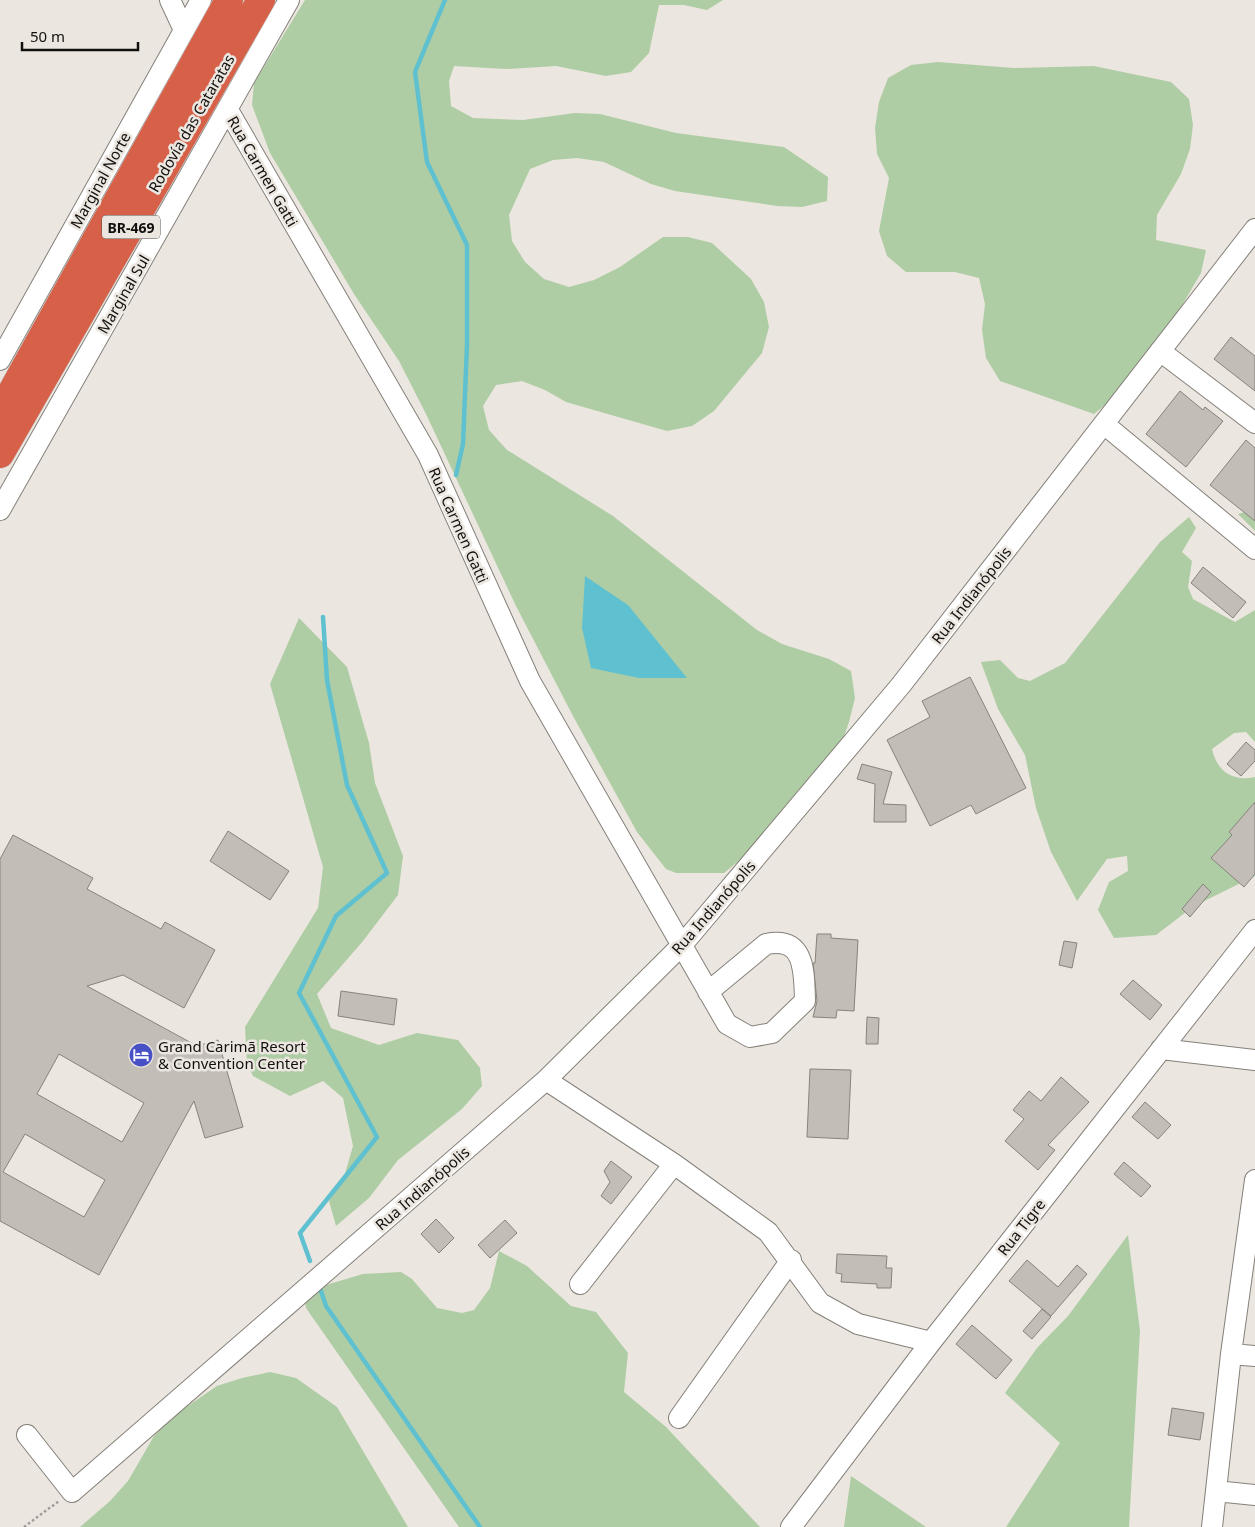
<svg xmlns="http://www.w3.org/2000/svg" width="1255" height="1527" font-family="'Noto Sans',sans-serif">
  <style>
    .green { fill: #afcda4 }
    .water { fill: #5fc1d0 }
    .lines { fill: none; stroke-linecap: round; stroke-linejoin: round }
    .stream { stroke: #5fc1d0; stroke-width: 4.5 }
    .building { fill: #c2bdb6; stroke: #87837d; fill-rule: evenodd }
    .minor-casing { stroke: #85807a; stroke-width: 22 }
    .highway-casing { stroke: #c6c6c5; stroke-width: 29 }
    .path { stroke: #9f9b96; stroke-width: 2.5; stroke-dasharray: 2.5 2.5; stroke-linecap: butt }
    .minor { stroke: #fff; stroke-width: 20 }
    .highway { stroke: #d76049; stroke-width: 28 }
    .labels { text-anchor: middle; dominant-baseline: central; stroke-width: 5; stroke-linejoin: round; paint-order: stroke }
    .shield { fill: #ebe6df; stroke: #53504d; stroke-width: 1 }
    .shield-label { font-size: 14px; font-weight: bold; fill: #12100e }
    .street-label { font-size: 15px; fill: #12100e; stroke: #ebe6df }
    .poi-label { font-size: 15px; fill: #12100e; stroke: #ebe6df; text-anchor: start }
  </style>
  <rect width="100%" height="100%" fill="#ebe6df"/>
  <!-- green -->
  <path class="green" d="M305 0H723L707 10 684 5H659L649 53 631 72 606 76 556 66 506 69 454 66 449 81 451 106 473 118 523 120 575 113 600 114 676 133 784 147 828 177 827 201 802 207 777 206 675 191 651 184 604 162 577 158 553 160 530 169 509 215 512 241 525 262 544 279 569 287 594 280 620 267 663 237H688L712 243 751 279 764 302 769 327 762 353 714 411 692 426 667 431 566 402 545 390 522 381 496 385 483 406 489 430 507 450 613 516 757 630 782 644 829 659 851 671 855 698 849 722 841 745 764 840 724 873H676L666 869 637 832 573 716 516 606 426 414 399 361 354 294 270 153 252 105 254 83Z
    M938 62 1014 68 1094 66 1171 82 1189 99 1193 125 1190 149 1181 174 1157 215 1156 240 1206 250 1201 273 1162 339 1117 395 1094 414 1000 381 986 358 982 330 985 304 979 278 955 272H906L887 256 879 231 889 178 877 154 875 128 879 102 888 78 911 65Z
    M1255 509V531L1238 514Z
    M1189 517 1196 528 1182 552 1192 561 1188 587 1193 599 1235 622 1255 610V742L1246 732 1234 733 1212 749C1217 771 1232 782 1255 777V876L1194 906 1156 935 1114 938 1098 910 1109 882 1128 871 1127 856 1107 859 1077 901 1051 852 1036 808 1025 755 998 709 981 662 1000 660 1018 678 1030 681 1065 663 1160 542Z
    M299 618 347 667 369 743 375 783 403 856 398 895 363 941 317 994 331 1028 379 1045 417 1033 458 1040 480 1068 482 1086 462 1109 398 1160 369 1198 336 1226 329 1201 344 1177 353 1146 343 1098 323 1081 290 1096 253 1076 247 1064 245 1027 318 908 323 867 270 684Z
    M1128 1235 1140 1331 1129 1527H1006L1060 1443 1005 1393 1037 1348 1068 1316Z
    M499 1251 527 1266 571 1306 596 1312 628 1353 624 1392 666 1427 760 1527H459L306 1308 305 1302 326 1285 363 1274 401 1272 412 1279 437 1308 462 1313 474 1310 490 1288Z
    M270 1372 296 1378 337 1407 408 1527H80L110 1501 128 1481 154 1436 173 1416 217 1386 242 1378Z
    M851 1476 926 1527H844Z"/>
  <!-- water -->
  <path class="water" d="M585 576 628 605 687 678H639L591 668 582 628Z"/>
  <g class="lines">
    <!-- stream -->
    <path class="stream" d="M445 0 415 72 427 162 467 245V345L463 444 456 475
      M310 1261 300 1233 377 1137 299 993 336 916 387 873 347 785 327 680 323 617
      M320 1288 326 1306 480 1527"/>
  </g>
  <!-- building -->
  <path class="building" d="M1231 337 1255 356V391L1214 359Z
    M1180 391 1203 410 1205 407 1223 421 1186 467 1146 434Z
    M1246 440 1255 448V521L1210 485Z
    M1203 567 1246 602 1233 618 1191 583Z
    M970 677 1026 788 976 814 971 805 930 826 887 740 930 717 922 701Z
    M1246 742 1255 750V761L1241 776 1227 764Z
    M862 764 892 772 883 804 906 805V822H874L875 784 857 779Z
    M1255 802V874L1244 887 1211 858 1232 835 1229 832Z
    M228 831 289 871 270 900 210 861Z
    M13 835 93 878 87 889 161 929 165 922 215 950 184 1008 123 975 87 986 197 1046 218 1040 243 1127 205 1138 194 1101 99 1275 0 1221V859ZM59 1054 144 1103 122 1142 37 1094ZM25 1134 105 1180 84 1217 3 1172Z
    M1203 884 1211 892 1190 917 1182 909Z
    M817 934H831V938L858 940 854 1011 837 1010 836 1018 813 1017 817 1001 813 963H815Z
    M1064 941 1077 943 1072 968 1059 965Z
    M1133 980 1162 1005 1150 1020 1120 994Z
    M341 991 397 999 394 1025 338 1016Z
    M867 1017 879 1018 878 1044H866Z
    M810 1069 851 1070 848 1139 807 1137Z
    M1061 1077 1089 1102 1048 1145 1055 1150 1038 1170 1005 1141 1024 1119 1013 1110 1029 1091 1041 1101Z
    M1145 1102 1171 1125 1158 1139 1132 1117Z
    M611 1161 632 1177 611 1204 601 1196 610 1182 604 1171Z
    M1124 1162 1151 1186 1141 1197 1114 1174Z
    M436 1219 454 1238 439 1253 421 1234Z
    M505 1220 517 1233 490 1258 478 1245Z
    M837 1254 887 1256 886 1268H892L891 1288H877V1284L841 1282 842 1274 836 1273Z
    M1027 1260 1058 1287 1077 1265 1087 1274 1051 1316 1009 1281Z
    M1042 1309 1051 1317 1032 1339 1023 1331Z
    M972 1325 1012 1360 996 1379 956 1344Z
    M1172 1408 1204 1413 1200 1440 1168 1435Z"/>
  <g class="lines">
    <defs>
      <path id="minor" d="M170 0 184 30
        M228 110 428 455 530 681 727 1024 750 1037 772 1033 805 1001C804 973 806 936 766 944L708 992
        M1160 351 1255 423
        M0 360 201 0
        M1104 424 1255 549
        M0 510 289 0
        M1161 1049 1255 1060
        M546 1080 674 1164 768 1232 820 1303 858 1324 931 1342
        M580 1284 674 1164
        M1231 1354 1255 1356
        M679 1418 791 1260
        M27 1435 72 1492 546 1080 682 945 901 685 1255 229
        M1216 1491 1255 1495
        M791 1527 931 1342 1255 930
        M1212 1527 1231 1354 1255 1180"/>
      <path id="highway" d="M0 413 229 0
        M0 454 261 0"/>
    </defs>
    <!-- minor casing -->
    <use href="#minor" class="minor-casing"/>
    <!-- highway casing -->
    <use href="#highway" class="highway-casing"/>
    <!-- path -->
    <path class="path" d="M24 1527 59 1501"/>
    <!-- minor -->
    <use href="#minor" class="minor"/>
    <!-- highway -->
    <use href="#highway" class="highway"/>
  </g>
  <!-- icons -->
  <defs>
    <symbol id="hotel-disc" viewBox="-11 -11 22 22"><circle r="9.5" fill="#4750c5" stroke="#ebe6df"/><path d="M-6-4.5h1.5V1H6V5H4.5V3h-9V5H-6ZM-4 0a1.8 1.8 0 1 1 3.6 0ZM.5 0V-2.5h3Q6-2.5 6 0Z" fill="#fff"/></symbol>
  </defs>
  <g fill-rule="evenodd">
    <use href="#hotel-disc" x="127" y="1041" width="28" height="28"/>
  </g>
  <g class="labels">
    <!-- shield labels -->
    <rect class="shield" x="102" y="215.5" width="58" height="23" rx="4"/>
    <g class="shield-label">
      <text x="131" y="227">BR-469</text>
    </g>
    <!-- street labels -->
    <g class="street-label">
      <text transform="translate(191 123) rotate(-60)">Rodovía das Cataratas</text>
      <text transform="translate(263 171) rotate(60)">Rua Carmen Gatti</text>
      <text transform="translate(100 180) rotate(-61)">Marginal Norte</text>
      <text transform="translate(123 294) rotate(-60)">Marginal Sul</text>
      <text transform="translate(459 525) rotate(66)">Rua Carmen Gatti</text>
      <text transform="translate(971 595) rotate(-52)">Rua Indianópolis</text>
      <text transform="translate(713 907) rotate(-49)">Rua Indianópolis</text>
      <text transform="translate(422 1188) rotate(-41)">Rua Indianópolis</text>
      <text transform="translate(1021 1227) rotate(-52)">Rua Tigre</text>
    </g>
    <!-- poi labels -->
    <g class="poi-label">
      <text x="158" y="1046">Grand Carimã Resort<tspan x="158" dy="17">&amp; Convention Center</tspan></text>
    </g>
  </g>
  <!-- scale -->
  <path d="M22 42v8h116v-8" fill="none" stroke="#12100e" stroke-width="2.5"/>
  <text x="30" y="42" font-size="15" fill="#12100e" stroke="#ebe6df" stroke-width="4" paint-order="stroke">50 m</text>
</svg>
